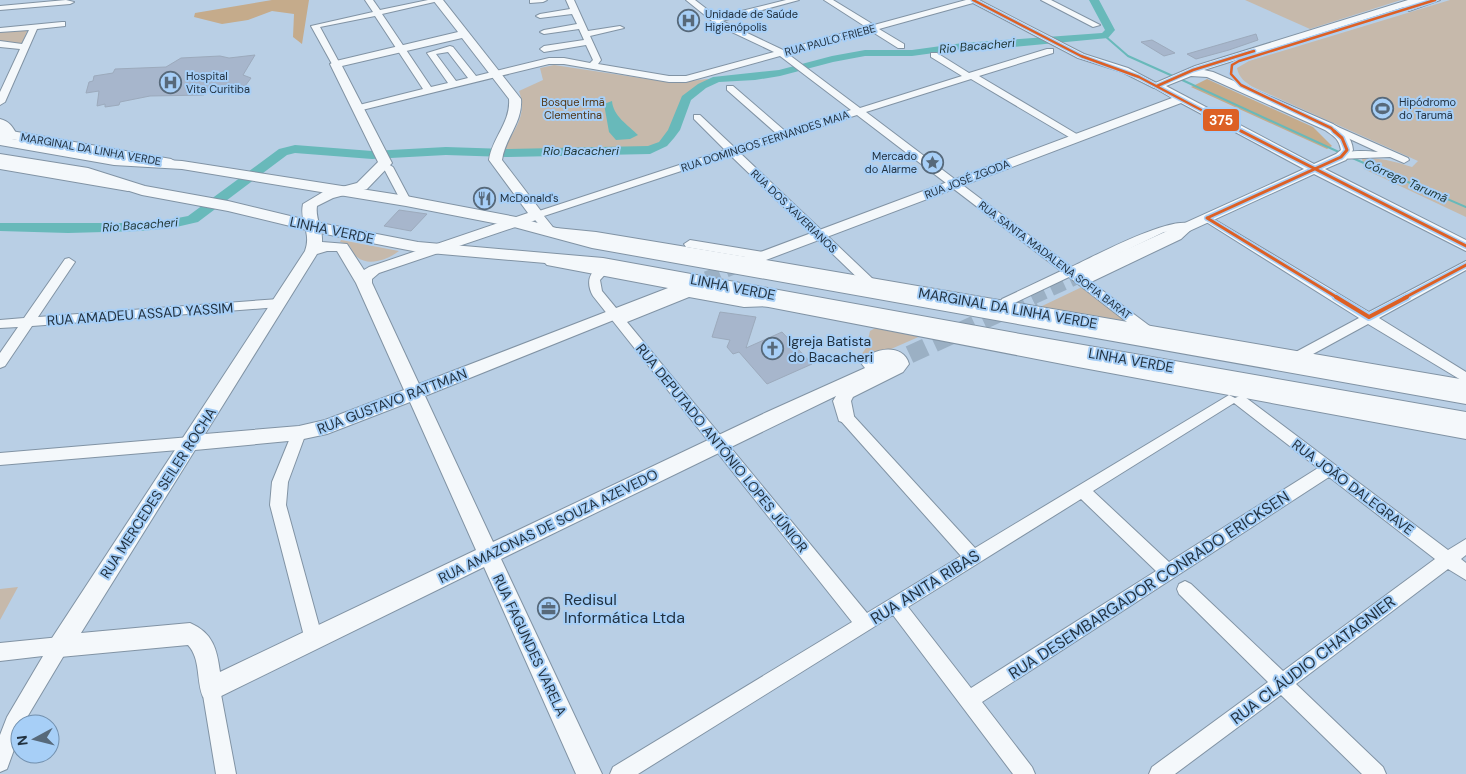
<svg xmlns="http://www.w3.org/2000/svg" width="1466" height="774" font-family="'DM Sans',sans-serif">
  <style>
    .green { fill: #c6b9ab }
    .forest { fill: #c5ab8b }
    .water { fill: #68b9ba }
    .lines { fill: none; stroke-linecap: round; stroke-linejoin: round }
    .stream { stroke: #68b9ba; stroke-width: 2 }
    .river { fill: #68b9ba; fill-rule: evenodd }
    .building { fill: #a7b6cc; stroke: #9caabc }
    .major-tunnel-far1 { stroke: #9bb0c4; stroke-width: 14; stroke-dasharray: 14 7; stroke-linecap: butt }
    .major-tunnel { stroke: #9bb0c4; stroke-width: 18; stroke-dasharray: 18 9; stroke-linecap: butt }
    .minor-casing { stroke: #8193a4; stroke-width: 2 }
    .major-casing { stroke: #8193a4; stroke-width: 2 }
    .highway-casing { stroke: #8193a4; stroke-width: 2 }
    .minor { fill: #f4f8fb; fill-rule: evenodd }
    .major { fill: #f4f8fb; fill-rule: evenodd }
    .highway { fill: #f4f8fb; fill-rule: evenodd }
    .bus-1-far2-casing { stroke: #a7cff7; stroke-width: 5 }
    .bus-1-far1-casing { stroke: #a7cff7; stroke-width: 6 }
    .bus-1-casing { stroke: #a7cff7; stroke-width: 8 }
    .bus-1-far2 { stroke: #dd6025; stroke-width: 2.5 }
    .bus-1-far1 { stroke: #dd6025; stroke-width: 3 }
    .bus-1 { stroke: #dd6025; stroke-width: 4 }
    .labels { text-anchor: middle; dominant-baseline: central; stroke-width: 4; stroke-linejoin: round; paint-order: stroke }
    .far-poi-label { font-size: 11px; fill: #223241; stroke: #a7cff7; text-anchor: start }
    .far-street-label { font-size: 11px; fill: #223241; stroke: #a7cff7 }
    .far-park-label { font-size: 11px; fill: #523717; stroke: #a7cff7 }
    .far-water-label { font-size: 12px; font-style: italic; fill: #203836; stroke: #a7cff7 }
    .street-label { font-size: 14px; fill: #223241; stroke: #a7cff7 }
    .poi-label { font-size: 14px; fill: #223241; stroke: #a7cff7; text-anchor: start }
    .near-street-label { font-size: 16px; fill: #223241; stroke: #a7cff7 }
    .near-poi-label { font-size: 16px; fill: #223241; stroke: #a7cff7; text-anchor: start }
    .line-badge { stroke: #a7cff7; stroke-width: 2 }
    .badge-label { font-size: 14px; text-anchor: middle; font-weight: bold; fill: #fff }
  </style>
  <rect width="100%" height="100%" fill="#b9cfe5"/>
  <!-- green -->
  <path class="green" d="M1245 0H1401L1310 29Z
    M1450 0H1466V217L1364 169 1362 159C1380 157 1396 162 1412 167L1418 161 1253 87C1245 82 1239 78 1237 68L1249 61Z
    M28 29 21 45 0 42V31Z
    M554 65 674 83 707 79 714 80 701 85 685 98 671 128 660 142 644 149 598 148 503 151C514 129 528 116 519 91L543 80 540 68Z
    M341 240 399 251C389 259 369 267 357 257 349 250 354 244 340 242Z
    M1082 287 1126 321 1040 307Z
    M877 327 923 335 866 360 861 355 866 348 870 331Z
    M18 587 0 620V589Z"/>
  <!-- forest -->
  <path class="forest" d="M272 0H309L302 44 293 37 294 14 272 11 248 20 222 24 194 17 195 13Z
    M1207 79 1313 127 1332 146 1327 149 1191 87Z"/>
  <!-- water -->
  <path class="water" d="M612 101C613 116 628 125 638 135L630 139 616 140 609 132 604 104Z"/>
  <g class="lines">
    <!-- stream -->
    <path class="stream" d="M1105 36 1128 56 1175 77
      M1180 79 1341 153
      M1350 157 1466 207"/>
    <!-- river -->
    <path class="river" d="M1089 0H1099L1115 30 1108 38 1013 47 963 49 912 56H865L833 62 780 76 755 80 719 82 706 88 691 100 680 130 674 138 667 146 650 154 506 157 446 155 372 159 295 153 287 155 198 222 172 228 140 231 68 233 0 231V223H130L162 221 188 216 279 149 295 145 372 151 446 147 506 149 648 146 659 142 668 130 682 96 698 84 713 77 779 70 832 56 865 50H912L963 43 1102 33 1105 30Z"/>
  </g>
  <!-- building -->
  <path class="building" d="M1256 34 1258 40 1229 50 1196 59 1187 54Z
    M1152 40 1175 53 1164 56 1141 42Z
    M255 55 243 75 251 78 245 86 210 87 204 95 150 96 120 102 119 105 105 107V104L97 106 99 91 86 93 89 82 93 81 94 76 113 73 115 69 166 67 181 58 220 56 229 58Z
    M399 210 427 214 411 231 384 226Z
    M720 312 756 317 746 348 782 332 812 364 767 384 739 352 733 354 727 347 730 340 712 337Z"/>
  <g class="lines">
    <!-- major-tunnel-far1 -->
    <path class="major-tunnel-far1" d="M687 286 745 263
      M1032 298 1086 273"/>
    <!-- major-tunnel -->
    <path class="major-tunnel" d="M885 366 1034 297"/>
    <defs>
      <path id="minor" d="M66 0 74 2 70 4 0 10V6Z
        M365 0H373L380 10 428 0H443L382 14 431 87 448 83 427 53 450 46 453 47 476 76 549 58H564L590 63 593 60 586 45 544 52 540 49 544 46 584 40 579 29 544 34 540 32 544 30 577 24 572 14 540 18 536 16 540 14 570 9 566 0H574L588 31 620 26 624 28 590 36 601 60 598 64 669 76H686L774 52 717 25 686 0H695L717 17 786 0H799L722 21 783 50 866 27 824 0H833L874 25 966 0H979L1084 54 1128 68 1162 86 1160 88H1154L1122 72 1078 58 973 3 879 29 904 44V48H898L871 31 788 54 860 108 962 76 931 57V53H937L969 73 1047 49H1053V53L979 76 1080 136V140H1074L971 79 866 112 1071 267C1091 258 1179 210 1195 226L1181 239 1091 282 1155 330 1156 333 1155 336H1145L1069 277 1010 305H1002L1000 302 1002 299 1061 271 857 115 739 152 875 281 877 284 875 287H867L730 155 544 216 556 231 554 233H546L531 215 533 213 725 150 694 119V115H700L734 147 777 134 727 90V86H733L785 131 851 110 780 56 686 82H669L564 64H549L358 111 355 110V106L423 89 375 16 320 27 340 64 336 67 332 64 311 26 373 12ZM448 52 468 78 456 81 436 54ZM1177 231 1173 235 1083 276 1079 273 1164 232Z
        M530 0H547L543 2 530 3Z
        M1041 0H1051L1100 25 1093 27Z
        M62 22H65V26L37 29 5 102 0 105V92L20 49 0 47V41L22 44 29 30 0 32V28Z
        M1329 123 1408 158 1409 160 1404 163 1390 157 1337 159 1336 157C1345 149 1367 151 1378 152L1326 128 1324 126Z
        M388 164 393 167 411 201 410 203H402L401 201 383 167Z
        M1207 215 1369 312 1466 261V270L1379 318 1466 372V383L1368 324 1302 360H1292L1290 357 1292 354 1359 318 1203 220 1201 218Z
        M690 240 763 252 769 256 763 260 686 247 684 244Z
        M69 258 75 262 38 317 279 299 285 303 279 307 32 326 5 366 0 368V353L18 327 0 328V320L24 318 65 259Z
        M603 266 609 270 600 280 602 291 621 314 688 289 744 299 773 300 775 303 773 306 744 307 689 297 627 322 867 613 961 556 840 420 838 416 840 412 845 411 850 412 975 548 1229 395 1235 398 1240 396 1245 397 1448 550 1466 539V555L1461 559 1466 563V580L1448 569 1296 684 1383 767 1386 774H1362L1281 695 1175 774H1149L1152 767 1268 682 1179 594 1177 589 1179 584 1185 581 1191 584 1283 671 1435 559 1329 477 982 702 1032 767 1035 774H1013L893 615 638 774H610L613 767 852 622 593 296C586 284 588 270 603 266ZM1234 403 1318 468 1169 562 1093 491ZM1081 499 1156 571 971 688 908 607Z
        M299 427 304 429 306 433 288 482 286 505 323 640 320 646 314 648 308 646 305 640 270 505 272 482 292 433 294 429Z
        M190 437 195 439 197 443 195 447 190 449 0 465V453Z
        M60 637 66 640 69 646 66 652 23 724H20V733L7 769 0 772V735L7 717 43 656 0 661V643Z
        M211 680 218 682 220 689 236 774H216L202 689 204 682Z"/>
      <path id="major" d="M433 0H443L521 99C523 122 505 138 502 160L544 215 542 218 379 273 372 279V283L419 384 668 288 547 265 544 262 547 259 552 257C857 311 1161 370 1466 425V439L1078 367 686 291 425 396 493 542 767 412 865 368 861 363C870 348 903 342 909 364L903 372 853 397 851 401 854 416 851 421 845 423 839 421 833 401 836 396 501 559 602 774H576L484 567 211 701 203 697C196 681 201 659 188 645L60 657 52 654 49 646 52 638 305 251C312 232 299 222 303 204L323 192 357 183 378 162 330 64 336 61 458 32ZM462 38 509 99C511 122 492 138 489 160L528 213 369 267 364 270 347 244 322 242C323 229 315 219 317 206L333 198 367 189 392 163 342 66ZM327 251H337L356 283 404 390 325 420 299 426 205 434 317 254ZM410 402 476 550 220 672C217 649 213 633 190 623L81 633 195 450 299 440 327 434Z
        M1408 0H1440L1409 11 1404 7 1204 70 1213 72 1333 124C1344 131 1352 137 1353 150L1346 160 1325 169 1466 240V251L1314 174 1091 276H1081L1078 273 1081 270 1304 169 1181 103 766 260 1466 380V392L596 240 556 236 551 235 549 232 551 229 556 228 596 232 747 257 1172 98 1151 86 1153 84 1195 66ZM1191 76 1207 77 1325 130C1333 136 1339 138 1341 150L1336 154 1314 164 1166 86Z
        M0 129 171 159 178 163 171 167 0 137Z
        M0 161 128 183 135 187 128 191 0 169Z"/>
      <path id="highway" d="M0 119C9 121 13 127 17 135L12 139 114 157 182 161 406 196 516 217 593 238 1466 388V404L592 248 514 227 406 206 182 169 114 165 0 145V137H5L0 130Z
        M0 154 88 168 145 186 228 201 315 222 418 242 603 258 1026 335 1466 412V428L1026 349 603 268 418 252 315 232 228 211 142 195 85 177 0 162Z"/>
    </defs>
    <!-- minor casing -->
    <use href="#minor" class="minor-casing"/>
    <!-- major casing -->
    <use href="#major" class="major-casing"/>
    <!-- highway casing -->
    <use href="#highway" class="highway-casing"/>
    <!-- minor -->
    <use href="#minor" class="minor"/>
    <!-- major -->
    <use href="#major" class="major"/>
    <!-- highway -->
    <use href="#highway" class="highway"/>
    <defs>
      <path id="bus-1-far2" d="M973 0 1081 56 1139 77 1243 132
        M1157 86 1193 70 1254 51
        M1335 132 1331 128 1241 85 1231 74 1232 65 1239 61 1435 0"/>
      <path id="bus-1-far1" d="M1241 131 1466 246
        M1207 218 1341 157 1347 150 1342 138 1334 131
        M1207 218 1338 298
        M1404 298 1466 265"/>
      <path id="bus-1" d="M1336 297 1369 317 1407 297"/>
    </defs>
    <!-- bus-1-far2 casing -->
    <use href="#bus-1-far2" class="bus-1-far2-casing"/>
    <!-- bus-1-far1 casing -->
    <use href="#bus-1-far1" class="bus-1-far1-casing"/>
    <!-- bus-1 casing -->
    <use href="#bus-1" class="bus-1-casing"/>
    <!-- bus-1-far2 -->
    <use href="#bus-1-far2" class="bus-1-far2"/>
    <!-- bus-1-far1 -->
    <use href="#bus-1-far1" class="bus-1-far1"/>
    <!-- bus-1 -->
    <use href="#bus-1" class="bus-1"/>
  </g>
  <!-- icons -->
  <defs>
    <symbol id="hospital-ring" viewBox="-11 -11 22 22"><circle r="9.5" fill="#a7cff7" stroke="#57697a" stroke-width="1.5"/><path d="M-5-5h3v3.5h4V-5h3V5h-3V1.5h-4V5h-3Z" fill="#57697a"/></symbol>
    <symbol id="stadium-ring" viewBox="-11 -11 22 22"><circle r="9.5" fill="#a7cff7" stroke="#57697a" stroke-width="1.5"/><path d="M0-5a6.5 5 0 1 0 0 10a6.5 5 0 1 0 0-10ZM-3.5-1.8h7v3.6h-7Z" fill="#57697a"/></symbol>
    <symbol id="sight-ring" viewBox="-11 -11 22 22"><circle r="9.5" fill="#a7cff7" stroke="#57697a" stroke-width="1.5"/><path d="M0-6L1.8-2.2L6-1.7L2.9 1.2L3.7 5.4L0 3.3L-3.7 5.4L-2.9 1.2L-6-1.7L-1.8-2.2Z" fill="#57697a"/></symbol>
    <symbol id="restaurant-ring" viewBox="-11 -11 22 22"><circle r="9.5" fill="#a7cff7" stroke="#57697a" stroke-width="1.5"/><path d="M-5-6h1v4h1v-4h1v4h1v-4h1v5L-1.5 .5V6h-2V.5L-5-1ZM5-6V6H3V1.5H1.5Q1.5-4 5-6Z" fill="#57697a"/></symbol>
    <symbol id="church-ring" viewBox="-11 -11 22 22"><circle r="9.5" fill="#a7cff7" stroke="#57697a" stroke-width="1.5"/><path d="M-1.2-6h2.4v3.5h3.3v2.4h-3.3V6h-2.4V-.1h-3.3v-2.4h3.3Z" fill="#57697a"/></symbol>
    <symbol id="office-ring" viewBox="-11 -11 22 22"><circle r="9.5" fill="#a7cff7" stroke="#57697a" stroke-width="1.5"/><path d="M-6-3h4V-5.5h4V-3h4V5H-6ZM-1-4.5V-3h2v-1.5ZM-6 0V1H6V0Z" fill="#57697a"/></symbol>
  </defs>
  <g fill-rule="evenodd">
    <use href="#hospital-ring" x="676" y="8" width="25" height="25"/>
    <use href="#hospital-ring" x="158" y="70" width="25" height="25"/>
    <use href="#stadium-ring" x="1370" y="96" width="25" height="25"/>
    <use href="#sight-ring" x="920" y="150" width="25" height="25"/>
    <use href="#restaurant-ring" x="472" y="186" width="25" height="25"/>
    <use href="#church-ring" x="760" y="336" width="25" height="25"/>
    <use href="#office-ring" x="536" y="596" width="25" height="25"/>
  </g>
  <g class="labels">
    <!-- far-poi labels -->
    <g class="far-poi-label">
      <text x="705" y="14">Unidade de Saúde<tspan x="705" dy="13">Higienópolis</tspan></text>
      <text x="186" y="76">Hospital<tspan x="186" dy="13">Vita Curitiba</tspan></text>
      <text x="1399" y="102">Hipódromo<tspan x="1399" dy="13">do Tarumã</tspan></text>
      <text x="917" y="156" text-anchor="end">Mercado<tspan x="917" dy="13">do Alarme</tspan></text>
      <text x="500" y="198">McDonald's</text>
    </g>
    <!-- far-street labels -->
    <g class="far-street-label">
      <text transform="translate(830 40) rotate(-15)">RUA PAULO FRIEBE</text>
      <text transform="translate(765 141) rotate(-18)">RUA DOMINGOS FERNANDES MAIA</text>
      <text transform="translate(91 149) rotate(10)">MARGINAL DA LINHA VERDE</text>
      <text transform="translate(967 179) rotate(-21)">RUA JOSÉ ZGODA</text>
      <text transform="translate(794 211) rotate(44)">RUA DOS XAVERIANOS</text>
      <text transform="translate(1055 260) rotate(37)">RUA SANTA MADALENA SOFIA BARAT</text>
    </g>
    <!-- far-park labels -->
    <g class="far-park-label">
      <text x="573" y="102">Bosque Irmã<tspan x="573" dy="13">Clementina</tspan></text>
    </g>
    <!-- far-water labels -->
    <g class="far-water-label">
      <text transform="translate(977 46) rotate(-5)">Rio Bacacheri</text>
      <text x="581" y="151">Rio Bacacheri</text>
      <text transform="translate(1406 181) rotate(24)">Córrego Tarumã</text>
      <text transform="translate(140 225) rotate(-4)">Rio Bacacheri</text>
    </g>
    <!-- street labels -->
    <g class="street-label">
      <text transform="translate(332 230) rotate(12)">LINHA VERDE</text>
      <text transform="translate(733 287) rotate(11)">LINHA VERDE</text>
      <text transform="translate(1008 308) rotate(10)">MARGINAL DA LINHA VERDE</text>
      <text transform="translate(140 314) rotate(-4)">RUA AMADEU ASSAD YASSIM</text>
      <text transform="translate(1131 360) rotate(10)">LINHA VERDE</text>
      <text transform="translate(392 401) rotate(-21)">RUA GUSTAVO RATTMAN</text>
      <text transform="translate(722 448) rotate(51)">RUA DEPUTADO ANTÔNIO LOPES JÚNIOR</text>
      <text transform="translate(1353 487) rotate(37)">RUA JOÃO DALEGRAVE</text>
      <text transform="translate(158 493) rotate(-57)">RUA MERCEDES SEILER ROCHA</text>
      <text transform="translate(548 526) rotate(-26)">RUA AMAZONAS DE SOUZA AZEVEDO</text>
      <text transform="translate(530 645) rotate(65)">RUA FAGUNDES VARELA</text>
    </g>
    <!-- poi labels -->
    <g class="poi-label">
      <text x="788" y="341">Igreja Batista<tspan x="788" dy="16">do Bacacheri</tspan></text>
    </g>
    <!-- near-street labels -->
    <g class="near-street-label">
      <text transform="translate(1149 585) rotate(-33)">RUA DESEMBARGADOR CONRADO ERICKSEN</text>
      <text transform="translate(925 587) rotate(-32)">RUA ANITA RIBAS</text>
      <text transform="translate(1313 660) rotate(-37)">RUA CLÁUDIO CHATAGNIER</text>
    </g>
    <!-- near-poi labels -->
    <g class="near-poi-label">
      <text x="564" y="599">Redisul<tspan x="564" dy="18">Informática Ltda</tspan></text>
    </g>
  </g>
  <rect class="line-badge" x="1202" y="108" width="38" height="24" rx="5" fill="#dd6025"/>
  <g class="badge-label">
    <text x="1221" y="125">375</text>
  </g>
  <!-- north arrow -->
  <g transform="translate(35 739) rotate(263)"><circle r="24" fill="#a7cff7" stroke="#7290ae"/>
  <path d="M0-4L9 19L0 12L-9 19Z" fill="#57697a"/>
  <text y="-8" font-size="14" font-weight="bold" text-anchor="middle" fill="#223241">N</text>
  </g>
</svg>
